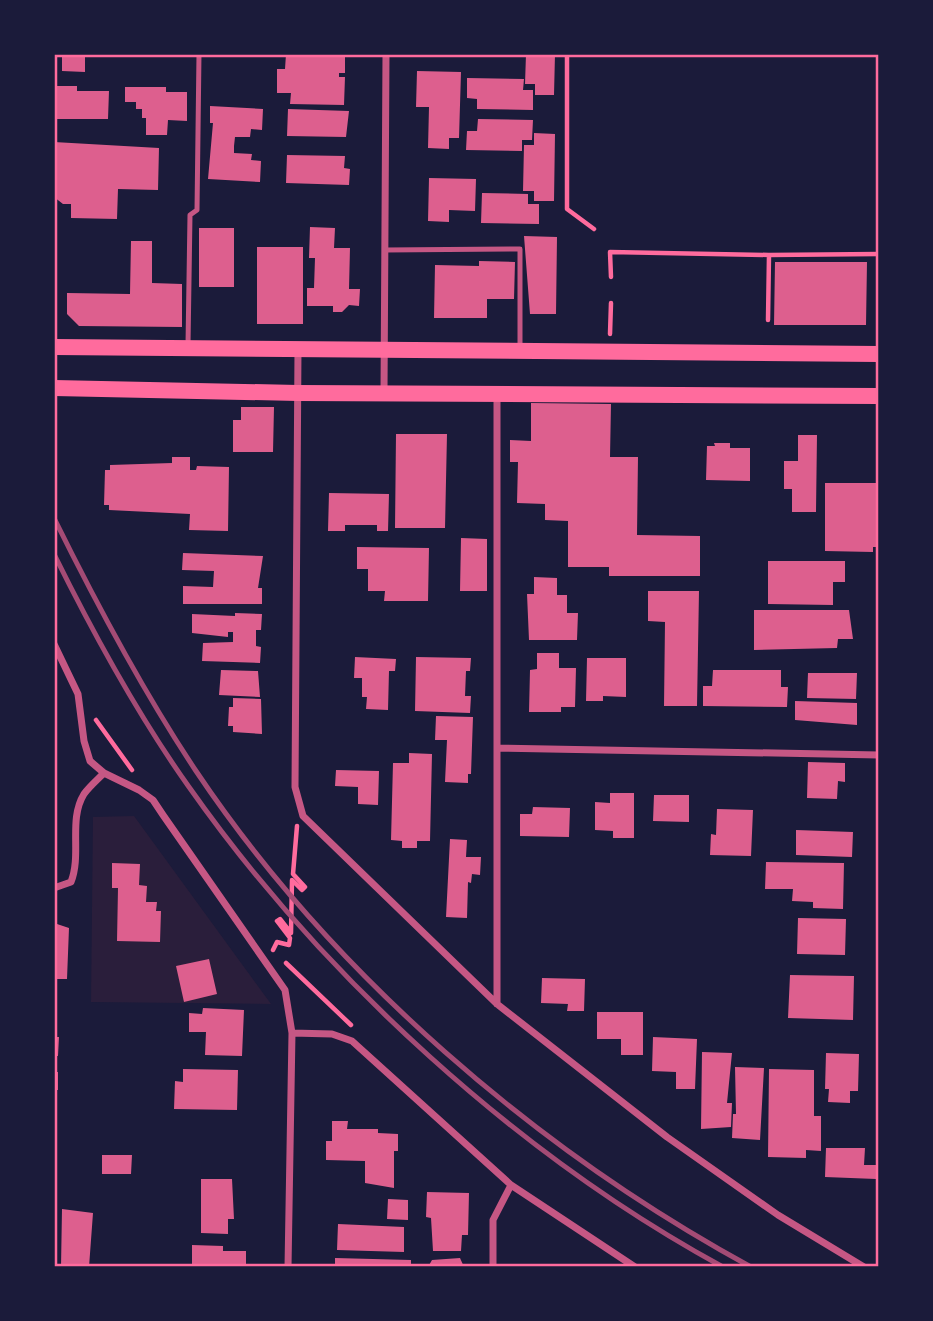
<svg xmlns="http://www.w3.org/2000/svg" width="933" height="1321" font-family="'Space Grotesk',sans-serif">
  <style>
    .green { fill: #2a1e3b }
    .building { fill: #dd5f8e }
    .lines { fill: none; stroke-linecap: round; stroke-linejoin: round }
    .path { stroke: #ff6b9d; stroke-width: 4.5 }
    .service { stroke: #c65784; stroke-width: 5 }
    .minor { stroke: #c65784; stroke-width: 7 }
    .primary { stroke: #ff6b9d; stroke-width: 16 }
    .rail { stroke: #a44b75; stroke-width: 5 }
    .neatline { fill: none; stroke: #ff6b9d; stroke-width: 2.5 }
  </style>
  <rect width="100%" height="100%" fill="#1b1b3a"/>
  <!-- green -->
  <path class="green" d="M134 816 271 1004 91 1002 93 817Z"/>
  <!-- building -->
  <path class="building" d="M62 54H85V72L62 71Z
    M286 54H345V73H339V77H345L344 105 290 104 291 93H277V69H285Z
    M526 54H555L554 95H535V84H525Z
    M417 71 461 72 459 138H449V149L428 148 429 107H416Z
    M467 78 524 79 523 90H533V110L477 109V99L467 98Z
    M54 86H77V91H109L108 119H54Z
    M125 87H166V92H187V121L168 120 167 135H146V118H142V109H136V102H125Z
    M210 106 263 109 262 130 251 129 250 137H235L234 146V153L252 154 251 160 261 161 260 182 208 179 213 123H210Z
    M288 109 349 111 346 137 287 136Z
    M478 119 533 120 532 140H522V151L466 150 467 131H477Z
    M534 133 555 134 554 201H534V191H523L524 145H534Z
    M54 142 159 148 158 190 118 189 117 219 71 218V204H63L54 197Z
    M287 155 345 156 344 168 350 169 349 185 286 183Z
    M429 178 476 179 475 211 449 210V222L428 221Z
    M482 193 528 194V204H539V224L481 223Z
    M310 227 335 228 334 248H350L349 289H360L359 306 349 305 342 312H333V306H307V288H314L315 258H309Z
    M199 228H234V287H199Z
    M524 236 557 237 556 314H530Z
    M131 241H152V283L182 284V327L79 326 67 314V293L130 294Z
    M257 247H303V324H257Z
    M479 261 515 262 514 299H487V318H434L435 265 479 266Z
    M775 262H867L866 325H774Z
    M531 403 611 404 610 457H638L637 535 700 536V576H609V567H568V521L545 520V504L517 503 518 462H510V440L531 441Z
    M241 407H274L273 452H233V420H241Z
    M396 434H447L445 528H395Z
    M798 435H817L816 512H792V489H784V461H798Z
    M714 443H730V448H750V481L706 480 707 446H715Z
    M172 457H190V470H196L197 466 229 467 228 531 189 530 190 514 109 510V505H104L105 470H110V465L172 463Z
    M825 483H879V547H873V552L825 551Z
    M329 493 389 494 388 531H377V525H345V531H328Z
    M461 538 487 539V591H460Z
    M357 547 429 548 428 601H384L385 591H368V569H357Z
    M183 553 263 556 258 588H262V604H183V586L213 587 214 571 182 570Z
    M768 561H845V582H833V605L768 604Z
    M534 577 557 578V595H567V613H578L577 640H529L527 594H534Z
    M648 591H699L697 706H664L665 622 648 621Z
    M754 610H849L853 639H838L837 648 754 650Z
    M235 613 262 614 261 630H256V646L261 647 260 663 202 661 203 643 233 642V632H228V637L192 633V614L235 616Z
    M537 653H559V668H576L575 707H561V712H529L530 670 537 669Z
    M355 657 396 659 395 671H389L388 710 366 709 367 697H362V678H354Z
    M416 657 471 658 470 671H466L465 696H471L470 713 415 711Z
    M587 658H626V697L603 696V701H586Z
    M221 670 258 671 260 697 219 695Z
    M713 670H781V687H788L787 707 703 706V686H712Z
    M808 673H857L856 699 807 698Z
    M233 698 261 699 262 734 233 732V726H228L229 707H233Z
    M795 701 857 703V725L795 720Z
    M436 716 473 717 471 774H468V783L445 782 447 740H435Z
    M409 753 432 754 430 841H417V848H402V841L391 840 393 763H409Z
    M808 762 845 763V782L838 781 837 799 807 798Z
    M336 770 379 771 378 805 358 804V787L335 786Z
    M610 793H634V838H613V831L595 830V802L610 803Z
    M654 795H689V822L653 821Z
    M533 807 570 808 569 837 520 836V814H532Z
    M717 809 753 810 751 856 710 855 711 834 716 835Z
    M796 830 853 832 852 857 796 855Z
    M450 839 467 840 466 857H481L480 875 472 874 471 883 468 882 467 918 446 917Z
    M766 862 844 863 843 909 813 908V902L792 901 793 889H765Z
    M112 863 140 864 139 885 147 886 146 902H157L156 911H161L160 942 117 941 118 888H112Z
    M798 918 846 919 845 955 797 954Z
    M54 923 69 928 67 979H56Z
    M209 959 217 994 184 1002 176 966Z
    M790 975 854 976 853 1020 788 1018Z
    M542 978 585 979 584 1011H567L568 1004 541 1003Z
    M203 1008 244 1010 242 1056 205 1055 206 1032H189V1013L202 1014Z
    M597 1012H643V1055H621V1039H597Z
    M54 1037H59L58 1056H54Z
    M653 1037 697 1039 695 1089H676V1072L652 1071Z
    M702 1052 732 1053 727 1103H732L731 1127 701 1129Z
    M826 1053 859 1054 858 1091H850V1103L828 1102 829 1089H825Z
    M735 1067 764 1068 760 1140 732 1138 733 1114H736Z
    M183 1069 238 1070 237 1110 174 1109 175 1081 183 1082Z
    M769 1069 814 1070V1116H821V1151L806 1150V1158L768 1157Z
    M54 1072H58V1090H54Z
    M332 1121H348L347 1129H378V1133L398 1134V1151H394V1188L365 1183V1161L326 1160V1141H332Z
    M826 1148H865L864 1165H876V1179L825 1177Z
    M102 1155H132L131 1174H102Z
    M201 1179H232L234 1219H228V1234L201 1233Z
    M427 1192 469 1193 468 1235H462L461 1251H433L431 1218 426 1217Z
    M388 1199 408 1200V1220L387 1219Z
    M62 1209 93 1213 89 1267H61Z
    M338 1224 404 1227V1252L337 1250Z
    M192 1245 223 1246V1251H246V1267H192Z
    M335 1258 411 1260V1267H335Z
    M460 1258 464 1267H428L432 1260Z"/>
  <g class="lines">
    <!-- path -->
    <path class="path" d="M567 54V209L594 229
      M769 255 879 254
      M611 277 610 252 769 255 768 320
      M610 334 611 303
      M96 720 132 770
      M273 950 277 942 289 945 290 938 277 921 280 919 291 933 292 880 302 890 305 887 293 874 297 826
      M286 963 351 1025"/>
    <!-- service -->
    <path class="service" d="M385 250 520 249V349
      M188 345 190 215 197 210 199 54"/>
    <!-- minor -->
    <path class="minor" d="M298 350 295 787 303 816 497 1004 667 1137 778 1215 864 1267
      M384 393 386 54
      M497 393V1004
      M54 644 78 694 84 741 90 761 104 773 139 790 153 800 163 815 285 990 292 1033 332 1034 352 1041 511 1185 635 1267
      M499 748 879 755
      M54 888 71 882C82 854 68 820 84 794 89 787 97 780 104 773
      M288 1267 292 1033
      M493 1267V1220L511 1185"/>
    <!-- primary -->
    <path class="primary" d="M54 347 879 354
      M54 388 298 393 879 396"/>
    <!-- rail -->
    <path class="rail" d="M54 518C97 605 142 690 196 771 332 974 538 1151 751 1267
      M54 554C94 635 137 714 189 787 322 976 519 1156 723 1267"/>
  </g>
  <!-- border -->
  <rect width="933" height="1321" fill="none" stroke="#1b1b3a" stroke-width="112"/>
  <rect x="56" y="56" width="821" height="1209" class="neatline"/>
</svg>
